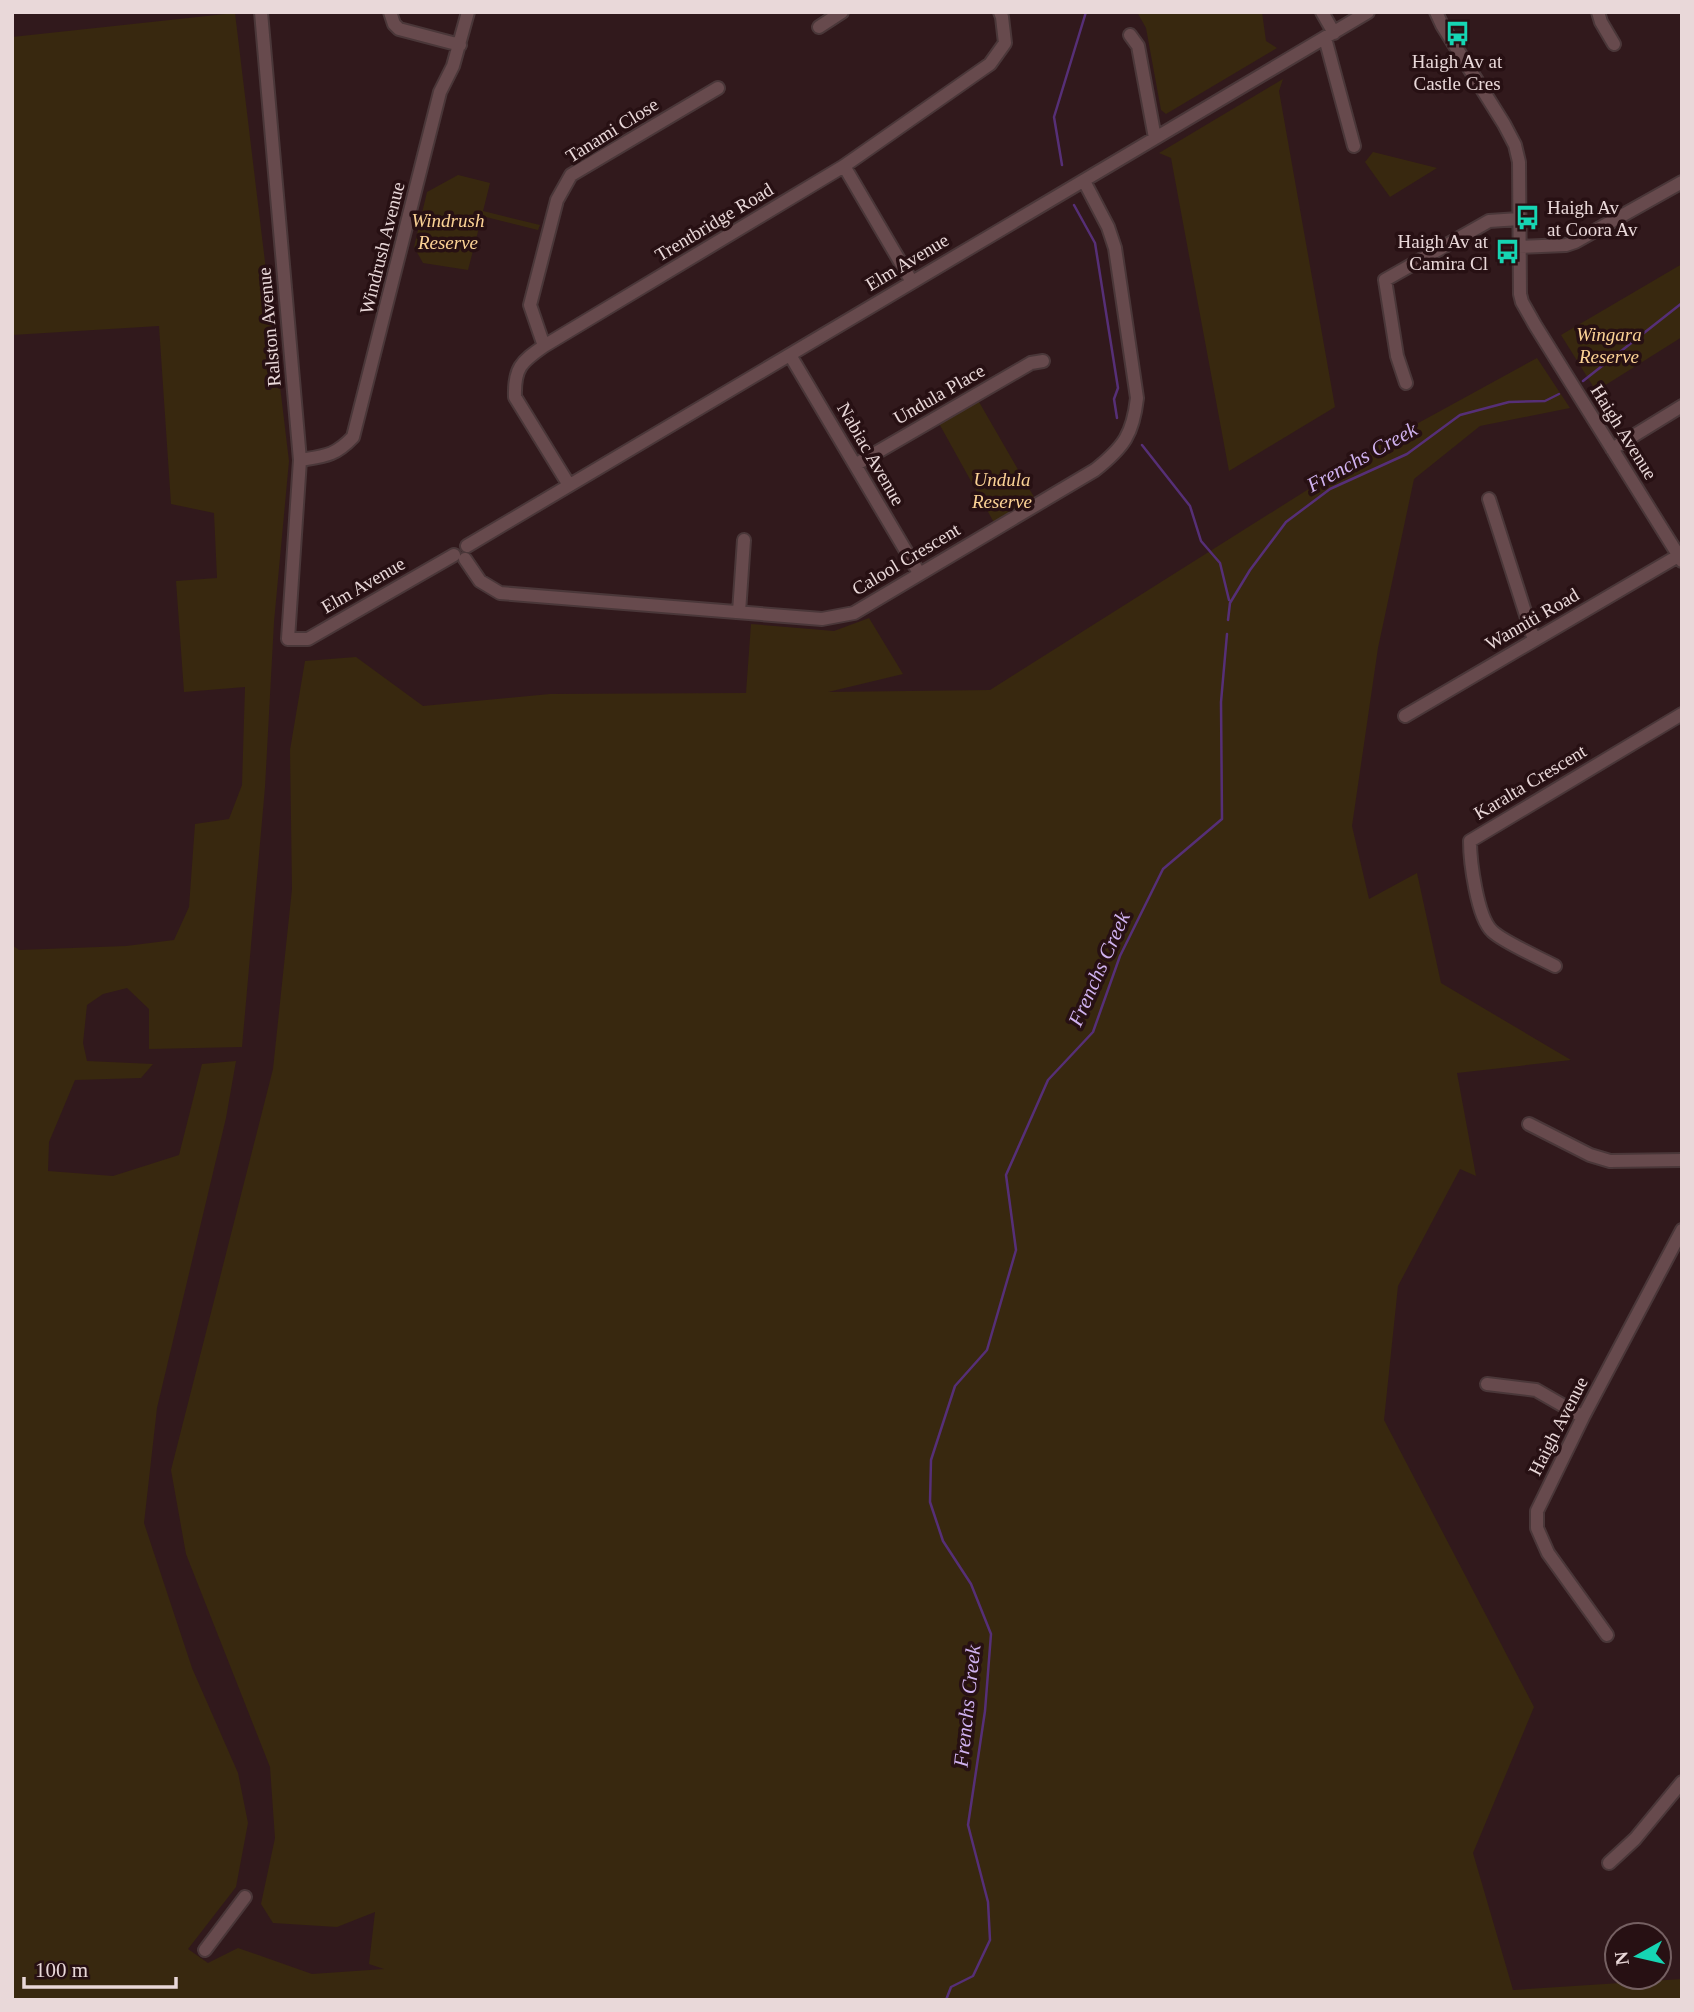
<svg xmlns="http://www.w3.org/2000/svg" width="1694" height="2012" font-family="Georgia,serif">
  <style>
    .green { fill: #38280f }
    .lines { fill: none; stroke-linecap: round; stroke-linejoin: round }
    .stream { stroke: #562f77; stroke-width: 2.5 }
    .minor-casing { stroke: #4a3739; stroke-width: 16 }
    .minor { stroke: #674a4d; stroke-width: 12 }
    .labels { text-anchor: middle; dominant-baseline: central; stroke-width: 7; stroke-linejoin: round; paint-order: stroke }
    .poi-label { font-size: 19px; fill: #e9d8d9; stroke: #271013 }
    .street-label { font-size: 19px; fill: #e9d8d9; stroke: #271013 }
    .park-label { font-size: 19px; font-style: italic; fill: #fbd295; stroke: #271013 }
    .water-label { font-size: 21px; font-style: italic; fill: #d0b2f0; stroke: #271013 }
  </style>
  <rect width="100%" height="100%" fill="#31191c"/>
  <!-- green -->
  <path class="green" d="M1137 12H1262L1266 41 1277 48 1166 114 1161 110 1146 28Z
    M235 13 289 461 274 622 265 787 242 1047 149 1049V1009L127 988 103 994 87 1005 83 1043 87 1061 153 1064 141 1078 75 1080 49 1142 48 1171 113 1176 179 1155 202 1064 236 1061 226 1118 157 1408 144 1523 192 1668 238 1773 248 1823 236 1887 188 1949 208 1963 238 1948 312 1974 384 1969 369 1964 375 1912 337 1927 273 1923 261 1904 275 1838 270 1767 186 1554 171 1470 273 1069 292 889 290 750 305 661 356 657 423 706 550 694 746 693 751 624 834 631 869 618 903 674 828 692 990 690 1380 444 1537 358 1570 408 1480 426 1414 479 1378 648 1352 826 1369 899 1417 873 1441 983 1571 1060 1457 1073 1476 1176 1460 1169 1398 1286 1384 1420 1534 1707 1473 1853 1513 1990 1682 1979V2000H12V945L19 950 126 946 174 940 189 907 195 824 229 819 242 785 245 687 184 692 176 581 217 578 214 513 171 504 159 326 12 335V37Z
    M1283 79 1279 91 1335 407 1229 471 1171 158 1159 153Z
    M1373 152 1437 168 1390 197 1365 162Z
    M458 175 490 183 483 211 540 225 538 230 482 216 468 270 423 263 414 247 427 192Z
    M1682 264V337L1596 391 1561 335Z
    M975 395 1038 504 997 528 936 418Z"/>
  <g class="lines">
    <!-- stream -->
    <path class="stream" d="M1062 165 1054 117 1086 12
      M1074 205 1095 243 1118 388 1114 399 1117 418
      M1583 381 1682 303
      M1142 445 1190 506 1201 541 1220 563 1229 600
      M1228 620 1230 603 1250 570 1286 522 1330 489 1407 454 1460 415 1509 402 1545 401 1559 394
      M946 2000 951 1987 973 1976 990 1940 988 1902 968 1825 985 1711 991 1634 971 1584 943 1541 930 1502 931 1460 955 1386 987 1350 1016 1250 1006 1175 1048 1080 1093 1032 1120 956 1163 869 1222 819 1221 702 1227 634"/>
    <defs>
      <path id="minor" d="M261 12 300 460 288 639H308L454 555
        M390 12 394 24 399 29 460 45
        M1322 12 1334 33
        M1436 12 1442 25 1504 124 1515 145 1519 162 1520 294 1522 302 1535 325 1682 561
        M1598 12 1601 22 1614 44
        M819 27 842 12
        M1130 35 1138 46 1155 138
        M1325 38 1354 146
        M844 166 912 282
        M1519 247 1566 245 1575 242 1682 182
        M544 346 530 305 557 200 571 175 718 88
        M790 355 919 573
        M1406 383 1397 356 1385 280 1489 221 1519 219
        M1612 449 1682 406
        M300 460C325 456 335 456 353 437L440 92 453 66 468 12
        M855 465 1031 363 1043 361
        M569 485 515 397C514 368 521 362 544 346L844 166 990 64 1005 43 1002 17 1000 12
        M1489 499 1534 640
        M467 546 1368 12
        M465 559 480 581 500 593 822 619 854 613 1095 470C1124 447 1133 434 1137 398L1115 248 1108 227 1084 181
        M739 612 744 540
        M1405 716 1678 556
        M1555 966C1540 958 1503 942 1492 931 1477 917 1470 861 1470 841L1682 714
        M1529 1124 1590 1155 1610 1161 1682 1160
        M1487 1384 1536 1390 1583 1417
        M1607 1635 1548 1553 1537 1528V1511L1583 1417 1682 1230
        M1609 1863 1635 1839 1682 1782
        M205 1950 245 1897"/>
    </defs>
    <!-- minor casing -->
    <use href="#minor" class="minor-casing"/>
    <!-- minor -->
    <use href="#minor" class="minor"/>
  </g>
  <!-- icons -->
  <defs>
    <symbol id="bus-bare" viewBox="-9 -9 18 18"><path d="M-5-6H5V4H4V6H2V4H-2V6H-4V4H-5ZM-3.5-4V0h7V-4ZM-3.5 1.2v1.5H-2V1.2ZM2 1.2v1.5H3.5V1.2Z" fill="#16d5b3" stroke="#271013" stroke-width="2.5" paint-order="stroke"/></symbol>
  </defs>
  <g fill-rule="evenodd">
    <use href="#bus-bare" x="1440" y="16" width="35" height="35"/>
    <use href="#bus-bare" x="1510" y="200" width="35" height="35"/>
    <use href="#bus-bare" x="1490" y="234" width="35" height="35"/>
  </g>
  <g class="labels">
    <!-- poi labels -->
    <g class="poi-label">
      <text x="1457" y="61">Haigh Av at<tspan x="1457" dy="22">Castle Cres</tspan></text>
      <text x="1547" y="207" text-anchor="start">Haigh Av<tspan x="1547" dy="22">at Coora Av</tspan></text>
      <text x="1488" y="241" text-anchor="end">Haigh Av at<tspan x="1488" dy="22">Camira Cl</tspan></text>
    </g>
    <!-- street labels -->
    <g class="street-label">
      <text transform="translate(612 130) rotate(-32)">Tanami Close</text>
      <text transform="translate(714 222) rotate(-31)">Trentbridge Road</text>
      <text transform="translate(382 248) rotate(-76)">Windrush Avenue</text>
      <text transform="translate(907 262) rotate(-31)">Elm Avenue</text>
      <text transform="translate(269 327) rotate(-95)">Ralston Avenue</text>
      <text transform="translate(939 394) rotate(-30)">Undula Place</text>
      <text transform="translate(1624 432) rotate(58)">Haigh Avenue</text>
      <text transform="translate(871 454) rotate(60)">Nabiac Avenue</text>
      <text transform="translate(906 559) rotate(-31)">Calool Crescent</text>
      <text transform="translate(363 585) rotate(-30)">Elm Avenue</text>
      <text transform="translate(1532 619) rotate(-30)">Wanniti Road</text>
      <text transform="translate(1530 782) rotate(-31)">Karalta Crescent</text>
      <text transform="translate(1558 1426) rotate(-63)">Haigh Avenue</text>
    </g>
    <!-- park labels -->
    <g class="park-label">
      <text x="448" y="220">Windrush<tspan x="448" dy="22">Reserve</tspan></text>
      <text x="1609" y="334">Wingara<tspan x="1609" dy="22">Reserve</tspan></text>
      <text x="1002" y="479">Undula<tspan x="1002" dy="22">Reserve</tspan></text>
    </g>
    <!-- water labels -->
    <g class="water-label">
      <text transform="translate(1362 457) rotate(-29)">Frenchs Creek</text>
      <text transform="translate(1099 969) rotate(-66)">Frenchs Creek</text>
      <text transform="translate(967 1706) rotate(-84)">Frenchs Creek</text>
    </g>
  </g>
  <!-- border -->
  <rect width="1694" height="2012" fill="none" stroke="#e9d8d9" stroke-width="28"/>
  <!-- north arrow -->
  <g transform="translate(1638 1956) rotate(262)"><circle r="33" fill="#271013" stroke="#756062" stroke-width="2"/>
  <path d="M0-5L12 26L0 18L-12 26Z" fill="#16d5b3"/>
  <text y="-10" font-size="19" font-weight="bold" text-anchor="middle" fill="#e9d8d9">N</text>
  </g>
  <!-- scale -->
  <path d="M24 1977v10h152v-10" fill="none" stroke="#e9d8d9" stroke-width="3.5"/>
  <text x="35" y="1977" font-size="21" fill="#e9d8d9" stroke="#271013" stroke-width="5" paint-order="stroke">100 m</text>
</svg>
